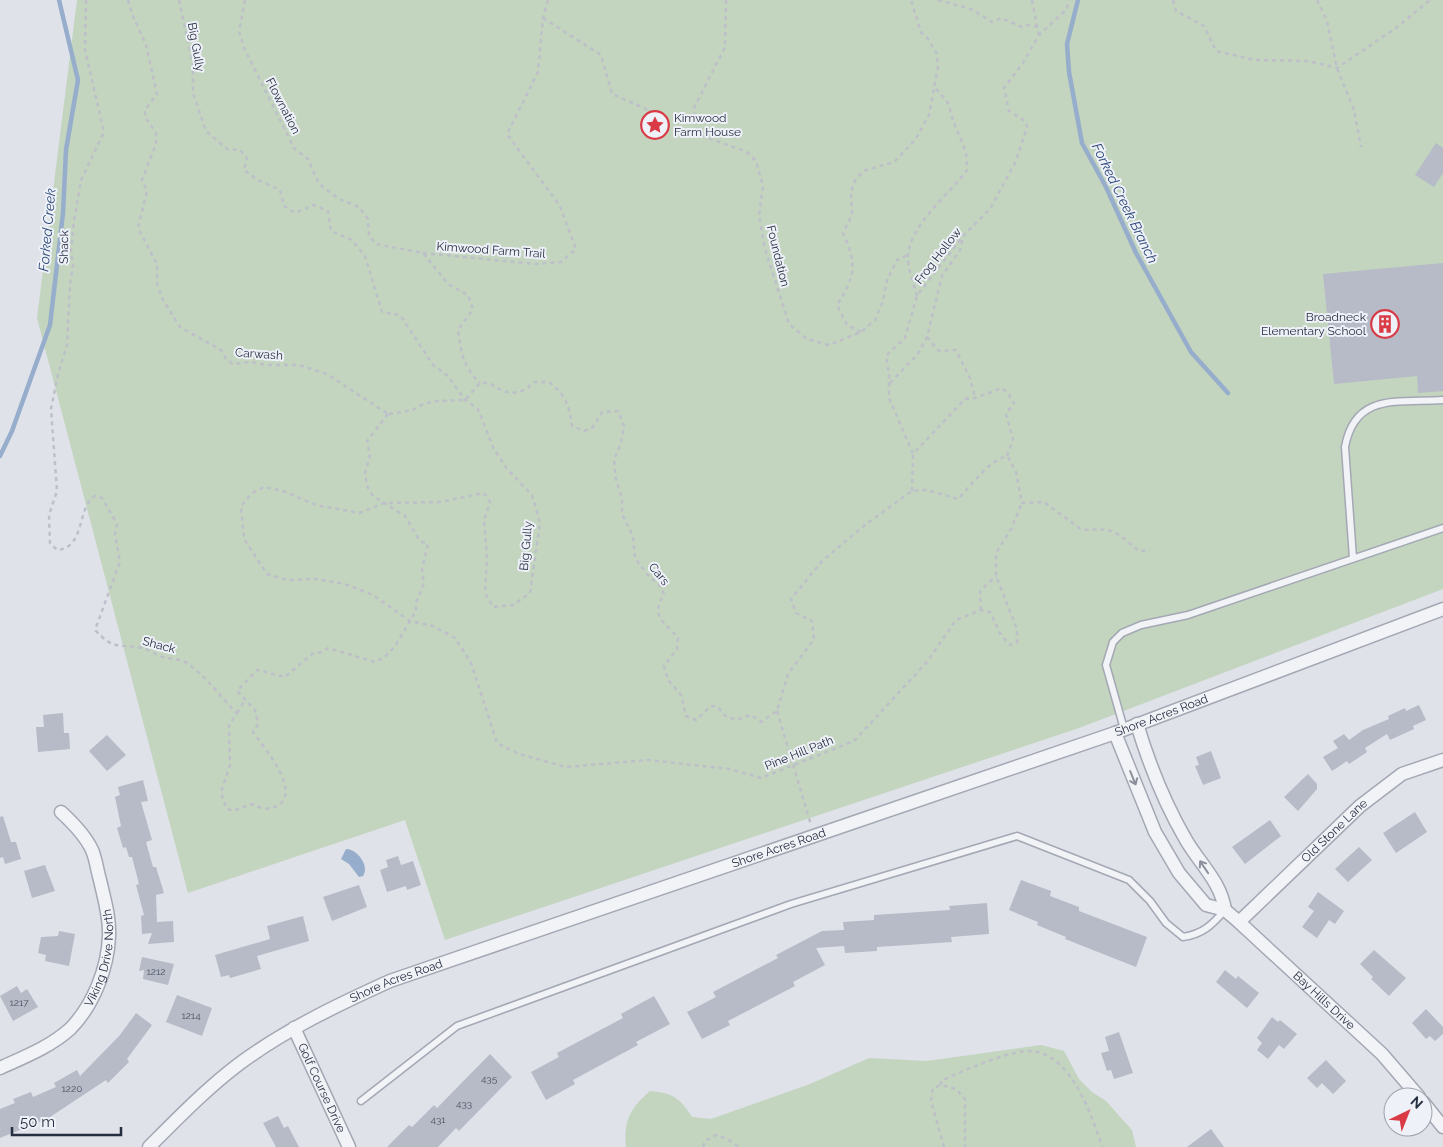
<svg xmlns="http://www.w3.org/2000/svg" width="1443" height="1147" font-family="Raleway,sans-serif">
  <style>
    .green { fill: #c3d4bf }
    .water { fill: #97adcc }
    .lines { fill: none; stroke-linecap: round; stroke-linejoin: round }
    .stream { stroke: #97adcc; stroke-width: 4.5 }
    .building { fill: #b6bbc7 }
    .lane-casing { stroke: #a4a8b4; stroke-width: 9 }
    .street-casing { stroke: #a4a8b4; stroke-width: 15 }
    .path { stroke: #bdc0c8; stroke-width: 2.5; stroke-dasharray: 4 4; stroke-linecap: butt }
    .lane { stroke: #f2f3f7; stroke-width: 6 }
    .street { stroke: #f2f3f7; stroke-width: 12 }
    .oneway { stroke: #8c909c }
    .labels { text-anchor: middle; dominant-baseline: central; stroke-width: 4; stroke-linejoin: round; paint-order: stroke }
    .number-label { font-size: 10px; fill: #4a5163 }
    .street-label { font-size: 12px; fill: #262e42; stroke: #eef1f7 }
    .poi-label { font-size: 12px; fill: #262e42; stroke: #eef1f7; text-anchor: start }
    .water-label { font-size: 14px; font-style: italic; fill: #2d4979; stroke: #eef1f7 }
  </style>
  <rect width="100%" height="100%" fill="#dfe2e9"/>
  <!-- green -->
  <path class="green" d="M77 0H1443V589L1079 728 445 940 405 820 188 893 37 318Z
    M1041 1045 1064 1051 1079 1079 1092 1092 1106 1101 1132 1130 1136 1147H626C623 1121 631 1107 650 1091 673 1093 680 1098 692 1117L711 1119 810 1084 869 1058 927 1061Z"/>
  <!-- water -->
  <path class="water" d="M346 849C358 849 370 867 363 876L359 877 349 864 341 859Z"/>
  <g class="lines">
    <!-- stream -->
    <path class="stream" d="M1078 0 1067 44 1069 72 1082 143 1106 187 1136 253 1191 352 1228 393
      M0 456 12 431 50 325 63 213 66 150 78 80 59 0"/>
  </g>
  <!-- building -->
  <path class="building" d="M1436 143 1443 148V173L1434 187 1415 175Z
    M1443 263V391L1418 393 1417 376 1334 384 1323 274Z
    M1419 705 1426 720 1413 726 1414 729 1390 740 1387 734 1365 748 1367 752 1349 764 1347 761 1332 771 1323 757 1338 748 1333 741 1344 734 1349 740 1363 730 1389 719 1388 716 1405 708 1406 711Z
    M63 713 64 733H69L70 749 38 752 36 727H44L43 715Z
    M107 735 126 755 107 771 89 751Z
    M1211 751 1221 778 1203 785 1195 766 1199 765 1196 757Z
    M1308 774 1317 784V789L1298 811 1284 797Z
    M143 780 148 801 141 802 152 840 146 842 153 867H156L164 893 156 895 157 922 173 921 174 942 148 944 152 933 142 934 141 916 144 915 136 885 139 884 132 857H129L126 847 123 848 117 828 121 826 115 797 120 795 118 787Z
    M1415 812 1427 832 1396 853 1383 833Z
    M3 816 11 842H16L21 859 5 864 3 857 0 858V817Z
    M1270 820 1281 836 1245 864 1232 847Z
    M1359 847 1372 860 1348 882 1335 869Z
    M398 856 401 865 413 861 421 885 407 890 406 886 387 892 380 870 388 867 386 860Z
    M45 865 55 891 32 898 24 871Z
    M1021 880 1051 891 1050 896 1079 907V911L1147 937 1136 967 1065 939 1066 937 1037 925 1038 922 1009 910Z
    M359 885 367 907 332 921 323 897Z
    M1318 892 1344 911 1335 924 1329 920 1317 938 1302 927 1314 911 1308 907Z
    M987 903 989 934 951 937 952 942 877 947V951L845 953 844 946 816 948 825 965 793 982 795 986 728 1021 730 1025 702 1039 687 1012 716 997 713 992 778 958 776 955 822 931 844 930 843 922 874 920V915L950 910 949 906Z
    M303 916 309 941 257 956 261 969 230 978 229 975 221 977 215 955 270 939 267 926Z
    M59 931 75 934 69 966 45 961 46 955 38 953 41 937 58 936Z
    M1374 950 1406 978 1389 996 1371 979 1373 977 1360 964Z
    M142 957 174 964 168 985 143 979 144 970 139 971Z
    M1225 970 1236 979 1238 976 1259 993 1247 1008 1216 982Z
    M17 986 21 993 27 989 38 1007 13 1021 0 996Z
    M177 995 212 1008 202 1036 166 1022Z
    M654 996 670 1024 636 1042 638 1045 573 1080 575 1084 546 1100 531 1072 559 1057 557 1053 623 1018 621 1014Z
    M1426 1009 1443 1027V1034L1435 1041 1430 1036 1426 1039 1412 1023Z
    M136 1013 152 1025 127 1059 129 1062 108 1083 106 1080 47 1119 0 1138V1109L15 1103 13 1099 31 1092 33 1097 56 1087 54 1083 77 1070 80 1076 120 1035Z
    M1272 1017 1278 1022 1280 1020 1297 1034 1284 1049 1279 1045 1268 1059 1257 1050 1262 1043 1257 1038Z
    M1119 1032 1133 1073 1114 1079 1111 1070 1107 1071 1101 1053 1109 1051 1105 1037Z
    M490 1054 512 1077 459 1131 456 1128 438 1147H387L409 1125 412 1127 434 1105 437 1108Z
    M1326 1060 1346 1081 1333 1094 1322 1083 1317 1088 1307 1078Z
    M278 1116 284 1128 288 1126 299 1147H276L263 1123Z
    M1211 1129 1224 1147H1187Z"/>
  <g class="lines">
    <defs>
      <path id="lane" d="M1353 558 1345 447C1355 392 1399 403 1443 400
        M1124 729 1106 665 1113 642 1122 633 1141 625 1188 615 1443 528
        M361 1101 457 1026 791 904 1017 836 1129 880 1150 901 1166 923 1183 937C1203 934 1212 925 1225 910"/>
      <g id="street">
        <path d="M1137 724C1149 764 1165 804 1186 840 1200 864 1221 882 1225 910"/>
        <path id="s1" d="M1115 733 1155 832 1179 873 1206 905 1225 910 1239 922 1382 1054 1419 1097"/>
        <path id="s2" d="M1239 922 1360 806 1402 774 1443 760"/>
        <path id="s3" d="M294 1028 349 1147"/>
        <path id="s4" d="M0 1068C24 1057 50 1047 70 1029 93 1006 108 968 109 936 110 917 104 898 100 880 97 870 96 859 92 850 85 835 73 823 61 812"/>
        <path d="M1423 1102 1443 1127"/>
        <path id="s5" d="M149 1147C178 1118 206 1089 239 1064 285 1030 337 1005 390 981L1115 733 1443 609"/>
      </g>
    </defs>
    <!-- lane casing -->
    <use href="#lane" class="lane-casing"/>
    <!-- street casing -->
    <use href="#street" class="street-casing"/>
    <!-- path -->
    <path class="path" d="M86 0 85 50 104 132 81 180 74 221 71 251 73 265 70 284 67 345 58 374 51 409 57 491 49 515 50 543 57 550C86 548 76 508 95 496L102 498 117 524 115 534 120 562 95 630C115 651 117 643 142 648 151 650 159 657 167 658 174 659 179 659 185 662 206 675 219 696 237 713L229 725 230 765 221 792 226 808 233 811 251 804C260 808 267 811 277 806 303 791 263 747 253 732L258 724 255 710 237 691 257 670 285 677 312 654 322 652 328 648 375 662 385 657 395 646 416 611V603L424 583 422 569 428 544 420 541 405 516 373 496 367 486 365 473 370 456 367 441 388 414
      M128 0 132 14 146 45 157 94 145 110V117L156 133V144L142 180 147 191 138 228 157 264V284L163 300 180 327 221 350 226 359 233 364 251 362 267 365H299L327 374 388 414
      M179 0 193 64V93L206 131 227 149 240 150 247 158 244 170 258 180 280 190 284 206 295 213 314 205 328 211 331 231 352 240 365 256 382 312 400 315 433 365 448 376 465 400 478 409 493 447 507 469 532 495 540 523 530 593 513 605 493 607 485 593 487 557 484 521 490 502 484 493 440 502 384 503 359 513 316 505 283 491 264 487 252 493 241 506 244 539 267 574 287 580 316 579 345 584 373 595 410 621 433 626 455 638 471 663 497 743 519 754 566 767 648 760 730 769 761 778 854 741 927 662 956 620 981 610 990 612 1001 635 1010 645 1017 642V629L996 576V553L1011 529 1022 503
      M245 0 239 31 244 48 294 148 308 159 319 184 339 199 359 207 368 219 369 236 376 244 423 253 448 284 468 295 473 309 458 330C461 352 463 367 480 383
      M726 0 725 47 694 108 696 126 703 136 747 152 756 161 763 186 759 216 765 249 789 324 807 339 829 345 861 332 875 320 883 301 887 280 897 260 908 255
      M938 0 971 9 992 22 1001 18 1022 27 1026 25 1039 27
      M1032 0 1039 35
      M1173 0 1176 11 1204 26 1216 51 1255 60 1308 61 1337 68 1396 28 1430 0
      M1317 0 1327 21 1337 68 1354 110 1361 147
      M543 18 601 55 612 94 644 108 663 119
      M423 253 535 264 561 262 576 249 560 206 507 134 538 72 543 18 548 0
      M917 296C914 284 907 267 908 255 911 223 950 194 967 170L966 152 954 123 948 103 933 85
      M861 332 847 325 837 305C856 275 857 265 843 233L852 215 851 192 856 178 866 170 894 162 915 140 929 115 938 67 937 54 928 39 921 32 911 0
      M927 337 939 351 956 350 970 378 975 398
      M890 383 917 355 927 337 942 276 960 250 963 238
      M389 414 413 410 423 404 436 401 465 400 480 383H490C505 395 520 397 534 382H549C566 395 569 405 572 426L584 431 593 427 602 412 618 411 624 426 621 443 614 460 616 480 622 498V514L633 536 635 558 650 578 658 583 664 594C650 617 664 621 678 638L677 649 664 666 668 680 681 695 686 716 696 720 711 706 718 707 724 715 736 720 751 715 761 722 777 711 788 674 814 639 812 621 796 613 791 599 822 561 866 524 912 491 927 490 958 499C972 485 988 461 1007 456
      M1007 456 1013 439 1006 414 1014 403 1008 393 1002 388 975 398 965 399 913 454 889 398V374L886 356 905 338 917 296 922 289 964 235 990 209 1016 161 1027 127 1025 121 1009 111 1004 88 1023 63 1039 35 1067 9 1068 0
      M1008 457 1016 472 1022 503 1044 502 1082 530C1115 528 1114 530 1139 551L1150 550
      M912 491 913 454
      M981 610 980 591 996 576
      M777 711 811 825
      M237 713 245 700
      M941 1085V1081C960 1072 1012 1049 1032 1051 1072 1055 1092 1116 1102 1147
      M703 1147 705 1141 716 1135 727 1139 739 1147
      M944 1147 931 1101 933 1088 941 1085 956 1089 965 1099V1147"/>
    <!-- lane -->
    <use href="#lane" class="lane"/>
    <!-- street -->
    <use href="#street" class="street"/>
  </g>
  <!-- one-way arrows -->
  <defs><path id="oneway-shaft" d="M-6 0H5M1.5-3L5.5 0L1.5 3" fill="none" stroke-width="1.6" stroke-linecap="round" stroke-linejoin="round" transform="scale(1.25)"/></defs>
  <g class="oneway">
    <use href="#oneway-shaft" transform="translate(1133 778) rotate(68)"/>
    <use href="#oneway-shaft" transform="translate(1204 867) rotate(-124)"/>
  </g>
  <!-- icons -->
  <defs>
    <symbol id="sight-ring" viewBox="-11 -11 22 22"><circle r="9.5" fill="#eef1f7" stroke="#d93a45" stroke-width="1.5"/><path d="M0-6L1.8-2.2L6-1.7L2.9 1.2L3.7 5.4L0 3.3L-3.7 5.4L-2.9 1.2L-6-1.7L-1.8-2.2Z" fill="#d93a45"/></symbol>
    <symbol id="building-ring" viewBox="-11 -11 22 22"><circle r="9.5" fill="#eef1f7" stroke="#d93a45" stroke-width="1.5"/><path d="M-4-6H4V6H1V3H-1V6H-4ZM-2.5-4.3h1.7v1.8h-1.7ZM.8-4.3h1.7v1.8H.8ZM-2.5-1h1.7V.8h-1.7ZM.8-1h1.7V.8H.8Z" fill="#d93a45"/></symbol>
  </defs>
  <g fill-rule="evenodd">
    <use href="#sight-ring" x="639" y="109" width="32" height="32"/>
    <use href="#building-ring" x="1369" y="308" width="32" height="32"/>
  </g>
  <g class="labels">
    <!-- number labels -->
    <g class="number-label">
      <text x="156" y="971">1212</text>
      <text x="19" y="1002">1217</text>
      <text x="191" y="1015">1214</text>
      <text x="489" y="1078">435</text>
      <text x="72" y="1088">1220</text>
      <text x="464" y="1103">433</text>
      <text x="438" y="1119">431</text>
    </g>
    <!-- street labels -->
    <g class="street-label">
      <text transform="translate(196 47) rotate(80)">Big Gully</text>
      <text transform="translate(283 106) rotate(63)">Flownation</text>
      <text transform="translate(64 247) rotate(-89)">Shack</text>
      <text transform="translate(491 250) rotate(4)">Kimwood Farm Trail</text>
      <text transform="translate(778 256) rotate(76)">Foundation</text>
      <text transform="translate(938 256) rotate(-52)">Frog Hollow</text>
      <text transform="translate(259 354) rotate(4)">Carwash</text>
      <text transform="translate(526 546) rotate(-85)">Big Gully</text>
      <text transform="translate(659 574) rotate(51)">Cars</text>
      <text transform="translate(159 645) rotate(15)">Shack</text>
      <text stroke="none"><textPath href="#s5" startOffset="1111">Shore Acres Road</textPath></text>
      <text transform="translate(799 753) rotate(-22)">Pine Hill Path</text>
      <text stroke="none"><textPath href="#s2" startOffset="132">Old Stone Lane</textPath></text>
      <text stroke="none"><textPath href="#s5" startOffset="706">Shore Acres Road</textPath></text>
      <text stroke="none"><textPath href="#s4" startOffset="160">Viking Drive North</textPath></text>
      <text stroke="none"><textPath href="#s5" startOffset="301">Shore Acres Road</textPath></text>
      <text stroke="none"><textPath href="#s1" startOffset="350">Bay Hills Drive</textPath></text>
      <text stroke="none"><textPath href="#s3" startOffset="66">Golf Course Drive</textPath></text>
    </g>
    <!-- poi labels -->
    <g class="poi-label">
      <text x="674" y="118">Kimwood<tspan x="674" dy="14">Farm House</tspan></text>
      <text x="1366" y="317" text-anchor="end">Broadneck<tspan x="1366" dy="14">Elementary School</tspan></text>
    </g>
    <!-- water labels -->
    <g class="water-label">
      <text transform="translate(1125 203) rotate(64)">Forked Creek Branch</text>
      <text transform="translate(47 230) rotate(-85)">Forked Creek</text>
    </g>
  </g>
  <!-- north arrow -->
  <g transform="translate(1408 1112) rotate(43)"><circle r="24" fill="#eef1f7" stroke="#9ea3af"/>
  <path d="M0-4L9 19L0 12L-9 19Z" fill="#d93a45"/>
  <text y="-8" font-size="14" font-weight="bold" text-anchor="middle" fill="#262e42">N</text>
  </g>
  <!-- scale -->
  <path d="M12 1127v8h109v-8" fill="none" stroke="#262e42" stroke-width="2.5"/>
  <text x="20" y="1127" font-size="15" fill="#262e42" stroke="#eef1f7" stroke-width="4" paint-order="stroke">50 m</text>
</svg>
